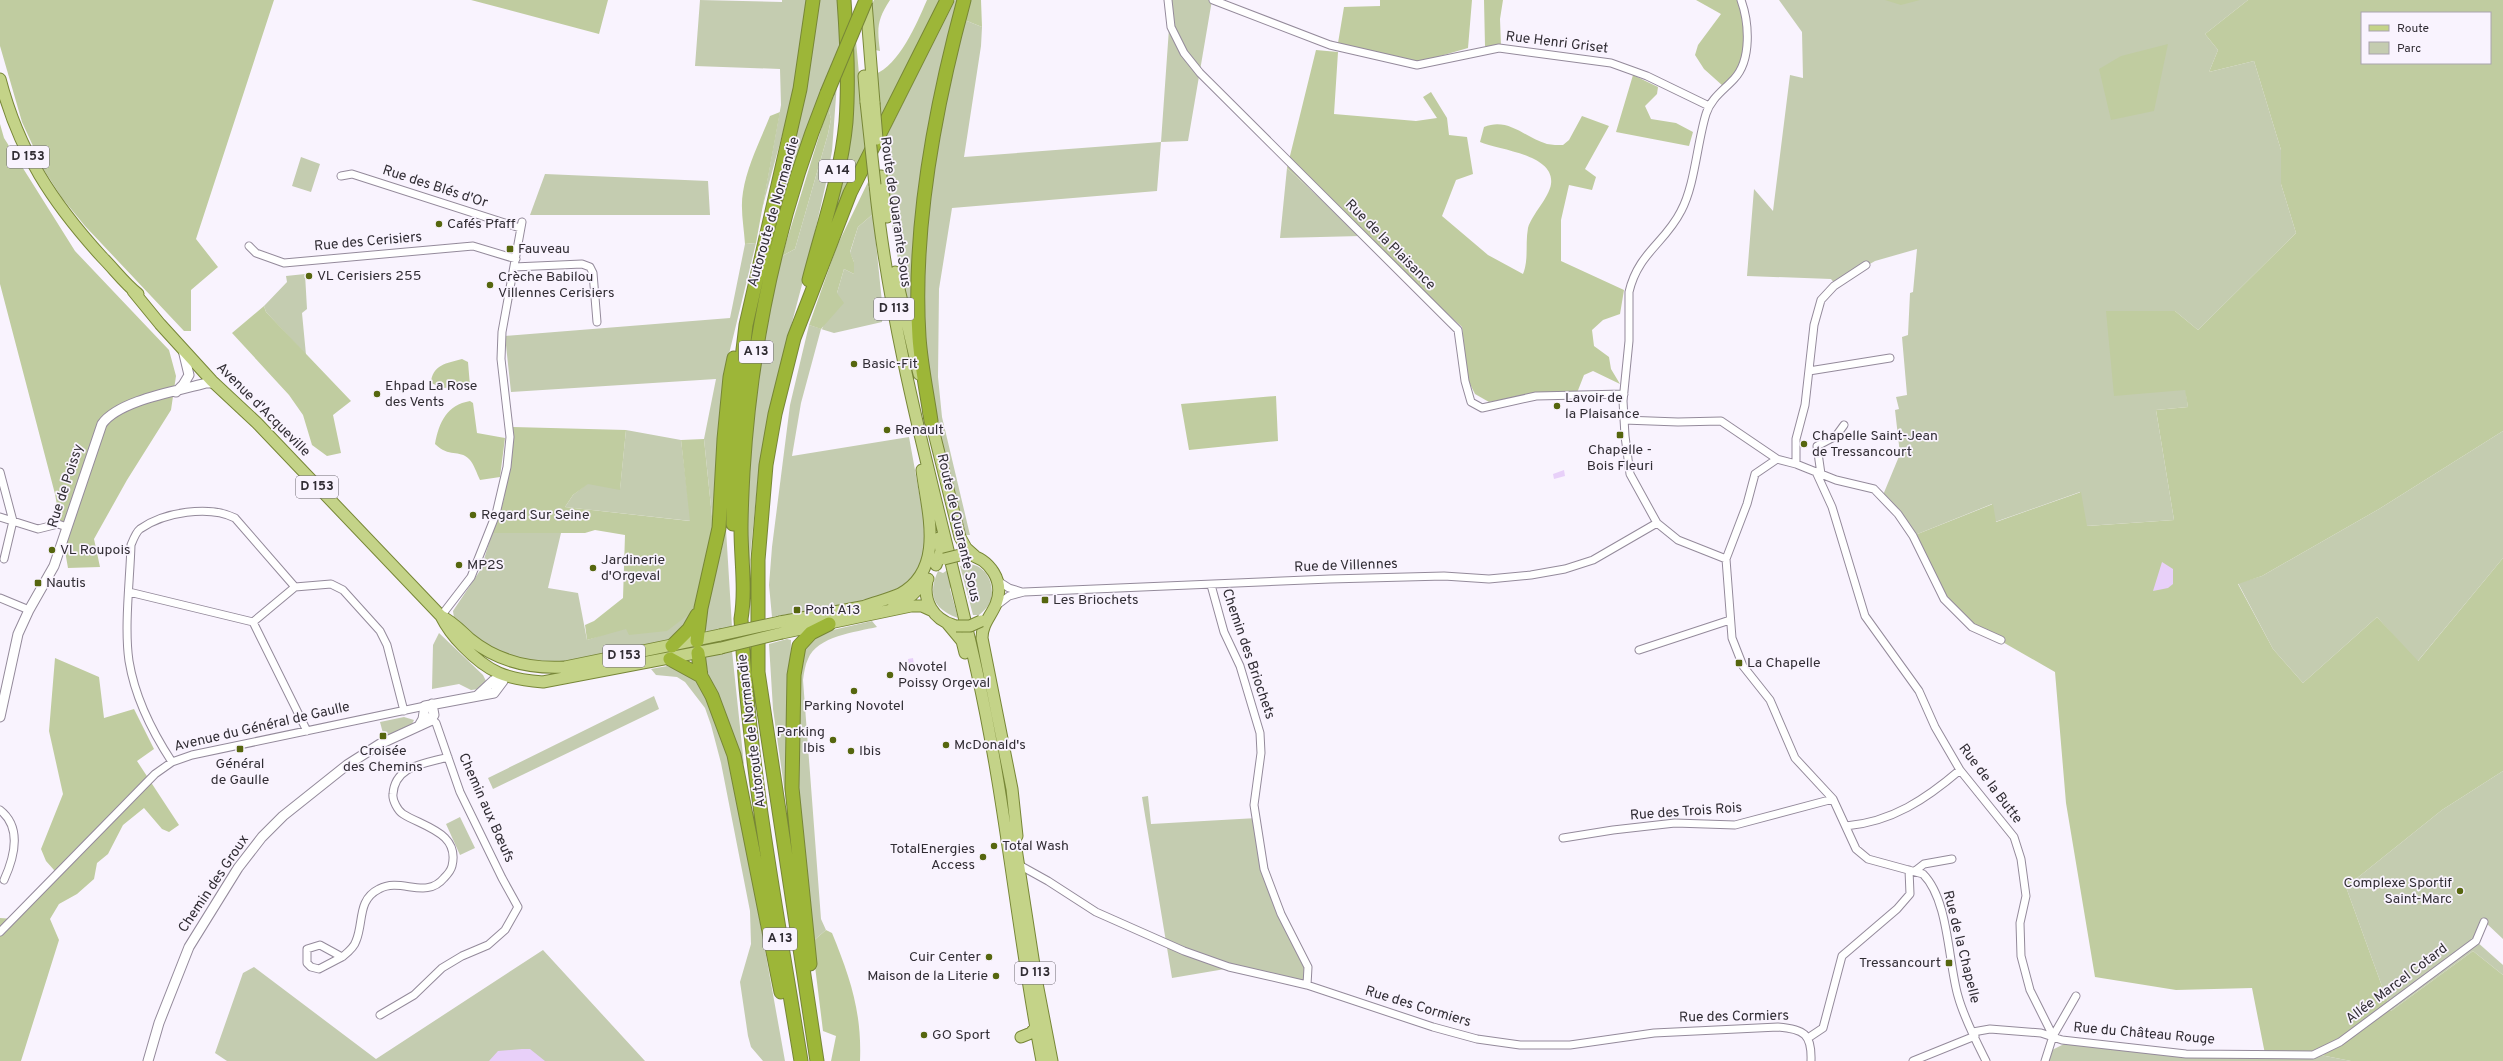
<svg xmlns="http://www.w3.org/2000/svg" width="2503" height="1061" font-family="Overpass,sans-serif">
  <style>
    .green { fill: #c4ccb0 }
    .forest { fill: #c0cca0; fill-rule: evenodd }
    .water { fill: #e8d0f9 }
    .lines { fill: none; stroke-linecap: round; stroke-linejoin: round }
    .minor-casing { stroke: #948a9b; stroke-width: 9 }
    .tertiary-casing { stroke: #948a9b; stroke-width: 11 }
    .primary-casing { stroke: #778637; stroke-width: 13 }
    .motorway-casing { stroke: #778637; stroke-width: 15 }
    .minor { stroke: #fff; stroke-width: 7 }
    .tertiary { stroke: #fff; stroke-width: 9 }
    .primary { stroke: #c4d388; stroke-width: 11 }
    .motorway { stroke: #9db638; stroke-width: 13 }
    .primary-bridge-casing { stroke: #778637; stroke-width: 13; stroke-linecap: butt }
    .motorway-bridge-casing { stroke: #778637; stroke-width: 15; stroke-linecap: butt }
    .primary-bridge { stroke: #c4d388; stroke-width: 11 }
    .motorway-bridge { stroke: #9db638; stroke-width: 13 }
    .poi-dot { fill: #56660e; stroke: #f9f3fe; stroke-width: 1.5 }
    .labels { text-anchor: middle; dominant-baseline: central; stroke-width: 3.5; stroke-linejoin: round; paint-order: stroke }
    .shield { fill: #f9f3fe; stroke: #6d6871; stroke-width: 1 }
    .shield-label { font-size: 13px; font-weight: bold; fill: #312d34 }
    .street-label { font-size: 14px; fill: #312d34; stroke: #f9f3fe }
    .poi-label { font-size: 14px; fill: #312d34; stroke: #f9f3fe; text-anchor: start }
  </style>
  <rect width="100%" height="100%" fill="#f9f3fe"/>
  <!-- green -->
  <path class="green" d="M700 0 782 2V0H807L793 95 762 209 781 105 780 69 695 66Z
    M817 0H839L841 44 752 351 747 352Z
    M955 0H961L925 165 912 261 916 280V299L906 301 893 232 882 145Z
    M1171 0H1212L1188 141 1161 142 1157 191 952 208 939 289 938 377 942 417 970 535H966L925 375 923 325 926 206 962 19 982 27 981 46 964 157 1161 142Z
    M1779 0H2248L2205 34 2218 50 2209 72 2254 61 2281 150V184L2296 233 2198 330 2175 311 2188 407 2156 410 2174 520 2086 526 2080 492 1995 522 1992 504 1915 535 1883 495 1900 454 1895 410 1899 409 1896 397 1907 395 1902 337 1908 335 1910 293 1913 292 1917 249 1875 261 1835 284 1831 279 1747 276 1754 189 1773 211 1790 75 1803 78 1802 32Z
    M837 83 832 151 826 183 809 258 771 402 759 468 748 578C744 467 756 364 782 256L795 249 828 134 831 119 828 107Z
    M301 157 320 164 311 192 292 186Z
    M1287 168 1361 236 1280 238Z
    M545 174 708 181 710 215H530Z
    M873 214 883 312 882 322 834 333 821 329 801 403 792 456 909 437 927 536 924 558 915 574 896 591 882 597 772 617 769 585 772 547 790 405 809 325 822 329 837 293 844 269 854 274V262L850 253 858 227Z
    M756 243 729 354 714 536 704 439 716 379 511 392 505 336 730 318 745 244Z
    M305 274 307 309 302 313 306 355 266 312 264 306 287 282 286 276Z
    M626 430 681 440 691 521 565 507 573 495 588 483 620 489Z
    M2503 431V558L2417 662 2377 617 2303 683 2273 649 2238 583 2262 576 2379 509Z
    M725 513 732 627 708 635C697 616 718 569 722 547 724 536 724 524 725 513Z
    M492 533H561L548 588 578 593 587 640 697 603 690 622 672 639 577 661 547 664 516 658 481 643 454 618 453 611 481 569Z
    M969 564C986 565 995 584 991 600 989 606 984 611 979 615H973L960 566Z
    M949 569 953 582 950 589 958 618C934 609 927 596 938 571L943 573Z
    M872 621 877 627C856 632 817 636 808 659 805 665 804 673 803 680L821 919 826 930 812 942 797 807 799 664C804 649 809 640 824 632Z
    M439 633 483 675 486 681 479 689 471 690 459 684 432 689 433 645Z
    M787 639 791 640 787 808 773 709 769 644Z
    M732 651 744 765 713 693 704 656Z
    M667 666 689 673 706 690 731 761 785 1061H763L751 1047 748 1036 740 982 751 944 750 911 721 763 711 725 705 708 685 682 677 677 656 675 651 669Z
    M654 696 659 709 493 789 488 778Z
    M404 717 414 720 412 724 384 737 380 722Z
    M2503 771V939L2485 922 2476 941 2503 965V975L2473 951 2391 1011 2346 887 2442 810Z
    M1148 796 1151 824 1257 818 1265 857 1282 915 1312 968 1309 988 1225 969 1172 978 1142 797Z
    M460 817 475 848 460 855 446 824Z
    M543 950 645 1061H227L215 1053 243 973 254 967 376 1059Z
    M2064 1044 2183 1054H2315L2351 1061H2048L2052 1050Z"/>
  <!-- forest -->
  <path class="forest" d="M0 0H274L196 239 218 267 191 290V331H184L85 226 62 198 44 170 22 122 0 46Z
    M471 0H608L599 34Z
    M874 0H890C877 20 877 28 880 51L875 50 871 6Z
    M927 0H942L880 123 874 75C900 64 916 25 927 0Z
    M968 0H981L982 27 962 19Z
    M1380 0H1472L1468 48 1409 65 1338 43 1344 7 1380 6Z
    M1484 0H1503L1500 19 1501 46H1485Z
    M1696 0H1740C1746 18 1746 56 1737 73 1734 78 1727 82 1723 86L1704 69 1695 55 1698 45 1721 14Z
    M1885 0H1920L1901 5Z
    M2248 0H2503V431L2379 509 2262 576 2238 584 2273 649 2303 683 2377 617 2418 661 2503 558V771L2442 810 2346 887 2391 1011 2473 951 2503 975V1061H2351L2315 1054H2265L2252 988 2176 990 2095 977 2066 803 2055 672 1973 625 1946 598 1915 535 1993 504 1996 522 2081 492 2087 526 2174 520 2156 410 2188 407 2185 390 2114 396 2106 311H2175L2198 330 2296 233 2281 184V150L2254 61 2209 72 2218 50 2205 34ZM2362 13H2490V63H2362Z
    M856 41 866 151 831 231 828 229 852 49Z
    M2168 44 2154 111 2111 120 2099 69 2121 56Z
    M1316 50 1338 52 1334 114 1416 121 1437 118 1423 97 1431 92 1447 118 1449 135 1467 137 1473 174 1456 180 1442 216 1488 255 1523 274C1529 259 1525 244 1528 228 1532 214 1549 198 1551 184 1555 154 1498 150 1480 142L1484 127C1509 117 1525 138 1547 144 1552 145 1558 145 1563 145L1569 140 1582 116 1609 126 1585 169 1596 177 1592 190 1569 185 1561 220V261L1624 290 1620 314 1603 320 1592 330 1594 346 1609 357 1611 369 1620 384 1593 371 1584 375 1575 398 1525 396 1489 402 1475 394 1468 380 1462 327 1287 168Z
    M1633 75 1658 87 1657 94 1645 106 1651 119 1676 123 1693 132 1689 146 1616 132Z
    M828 107 831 119 828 134 795 249 782 256Z
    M780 112 756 243 745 244C744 227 740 209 743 192 747 166 760 141 770 116Z
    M0 124 4 138 75 251 169 350 176 376 171 410 127 480 94 539 100 567 68 568 55 494 0 284Z
    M868 182 873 214 858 227 850 252 854 262V274L844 269 837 293 844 303 821 329 809 325 837 246Z
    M264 306 266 312 351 401 333 415 341 453 327 456 312 445 303 415 289 395 232 333Z
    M462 359 468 362 470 386 443 388 431 383C432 365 447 363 462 359Z
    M1276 396 1278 441 1189 450 1181 404Z
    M470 401 473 403 477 433 505 438 500 477 480 480C477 474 474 464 469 459 459 449 449 458 435 444 439 422 447 405 470 401Z
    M513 427 626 430 620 490 588 484 573 495 565 507 690 521 681 440 704 439 714 536 697 603 688 615 667 631 629 635 626 629 587 640 585 625 594 621 623 598 625 535 595 530 585 533H492L504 499 509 440Z
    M55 658 99 677 104 718 134 709 154 749 137 761 179 825 169 832 162 829 144 808 123 825 108 854 97 863 94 879 77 894 59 904 50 919 59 940 21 1061H0V918L14 919 51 885 54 870 46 861 41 849 63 794 49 731Z
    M826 930 832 933C850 977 862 1012 860 1061H831L836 1036 823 1031 812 942Z"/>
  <!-- water -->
  <path class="water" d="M1564 470 1565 476 1554 479 1553 474Z
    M2162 562 2173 569V584L2168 588 2153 591Z
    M913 658 915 671 910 672 908 659Z
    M522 1049H530L545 1061H489L498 1051Z"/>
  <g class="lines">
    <defs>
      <path id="minor" d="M1168 0 1171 27 1184 53 1200 73 1458 330 1465 381 1471 402 1482 408 1536 396 1624 394
        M1213 0 1330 45 1417 65 1499 48 1611 63 1647 76 1709 106
        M341 176 352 174 520 228
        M249 246 256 253 284 263 473 246 516 259
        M514 267 582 264 590 267 593 273 597 322
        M1809 371 1890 358
        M1624 420 1678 422 1721 421 1777 459 1796 464 1836 480 1874 489 1898 514 1913 536 1944 599 1972 627 2001 640
        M1777 459 1755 474 1747 504 1726 559 1732 638 1743 666 1770 700 1795 758 1833 799 1856 849 1868 859 1923 874C1949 900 1948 962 1958 996 1964 1018 1976 1041 1986 1061
        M1796 464V439L1805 405 1814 325 1821 300 1834 286 1866 265
        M0 472 13 521 4 559
        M1816 472 1832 507 1865 616 1919 691 1935 727 1960 770 2014 837 2021 859 2026 896 2020 923 2021 956 2030 990 2053 1036 2045 1061
        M1821 474 1817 446 1836 436 1844 425
        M0 517 38 529 58 524 67 527
        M1726 559 1678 540 1657 523 1630 474 1625 436 1623 401 1629 341V292C1638 253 1665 243 1681 211 1695 185 1697 143 1706 114 1711 98 1724 90 1734 79 1752 60 1749 22 1741 0
        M998 581 1009 588 1022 592
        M1211 585 1224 632 1240 666 1260 733 1261 753 1254 805 1264 869 1281 914 1308 967 1307 985
        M129 592 253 622 307 731
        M0 598 29 610
        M996 606 1009 596 1024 592 1330 579 1444 576 1489 579 1531 575 1565 569 1593 560 1657 523
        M441 616 471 577 496 514 507 467 510 437 501 359 502 332 522 222
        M253 622 295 587
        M1639 650 1730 620
        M172 762C151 730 135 698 129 661 124 627 130 580 131 545 133 540 136 532 140 529 164 512 209 505 235 518L295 587 331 584 343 590 380 631 387 645 404 711
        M0 810C23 828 14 858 4 880
        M1846 826C1892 822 1926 799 1960 770
        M1563 838 1613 830 1675 823 1735 825 1833 799
        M1021 866 1048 881 1096 912 1184 951 1229 967 1307 985 1433 1027 1477 1039 1520 1045H1570L1654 1033 1778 1027C1804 1029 1812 1034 1811 1061
        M1915 871 1924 864 1952 859
        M0 932 155 774 172 762 192 755 425 706
        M342 957 319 969 311 967 307 963V949L320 945 342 957C347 953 354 948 356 941 364 922 357 900 379 889 401 877 426 900 444 878 447 875 451 870 452 866 460 833 424 827 403 814 398 811 392 800 393 794 395 765 425 764 448 757
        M380 1015 414 995 442 968 462 956 488 945 505 930 518 907 502 878 460 792 436 723 429 717
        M1973 1032 1990 1029 2041 1033 2062 1040 2186 1054 2313 1055 2340 1042 2476 941 2484 922
        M2053 1036 2076 996
        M1808 1038 1823 1028 1842 956 1897 909 1910 894 1909 870
        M1913 1061 1975 1036"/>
      <path id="tertiary" d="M176 392 183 385 189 375 183 350
        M0 717 18 634 29 610 54 566 102 424C119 400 178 391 206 383H215
        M419 726 423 719 425 706 494 693 503 681 502 676 493 681 478 695
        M148 1061 159 1023 189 947 238 868 262 837 283 816 347 765 380 744 430 721 434 715 432 704"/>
      <path id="primary" d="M866 2 874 103
        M864 76 866 102
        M0 79C19 152 52 202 102 257 114 269 125 284 138 294
        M881 176 887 217
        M875 185C892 350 941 511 977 672 1006 801 1017 932 1042 1061
        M895 272 919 374
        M133 291 160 324 212 381 257 423 441 616C453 622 460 630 470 639 497 661 530 669 565 667L720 635
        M929 413 960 537 966 548 975 556
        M967 554C990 559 1005 581 996 604 991 616 982 624 982 638L1012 789 1017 836
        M936 565 941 551 939 538
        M927 581C923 601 933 619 953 625
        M893 602 912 595 928 579
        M865 606C876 602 889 599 900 594 946 569 927 511 922 470
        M441 616C447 628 454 637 463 646 489 673 506 679 543 682L721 648
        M780 622 872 605
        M947 623 962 641 965 653
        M782 633 911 606H922L933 611
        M1013 829 1036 978 1052 1061
        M1021 1037 1031 1033 1036 1027"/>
      <path id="motorway" d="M809 280C822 229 841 176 846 122 849 81 847 41 844 0
        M931 421C927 393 921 366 919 337 912 227 935 107 964 0
        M733 524 734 424 746 325 800 89 813 0
        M697 641 701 608 719 528 724 439 730 377 734 358
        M672 646 689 629 697 615
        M698 653 701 676 712 696 734 755 781 992
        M670 659 701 676
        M810 964 792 788 794 675 799 646 811 633 829 624
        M801 1061C777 914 749 768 741 619 746 589 741 559 741 529 741 510 742 491 743 472 751 343 779 213 827 93
        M817 1061 758 672V560L766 465 775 414 794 338 850 193 947 0"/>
    </defs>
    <!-- minor casing -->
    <use href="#minor" class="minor-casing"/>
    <!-- tertiary casing -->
    <use href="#tertiary" class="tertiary-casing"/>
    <!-- primary casing -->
    <use href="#primary" class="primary-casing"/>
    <!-- motorway casing -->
    <use href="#motorway" class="motorway-casing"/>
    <!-- minor -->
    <use href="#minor" class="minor"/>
    <!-- tertiary -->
    <use href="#tertiary" class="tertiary"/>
    <!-- primary -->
    <use href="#primary" class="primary"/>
    <!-- motorway -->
    <use href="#motorway" class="motorway"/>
    <defs>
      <path id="primary-bridge" d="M866 102 875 185
        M874 103 877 139
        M944 559 964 554
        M956 626H970L981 621
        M720 635 780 622
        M721 648 782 633"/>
      <path id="motorway-bridge" d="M827 93 866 0"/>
    </defs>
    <!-- primary-bridge casing -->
    <use href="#primary-bridge" class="primary-bridge-casing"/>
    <!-- motorway-bridge casing -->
    <use href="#motorway-bridge" class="motorway-bridge-casing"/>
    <!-- primary-bridge -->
    <use href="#primary-bridge" class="primary-bridge"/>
    <!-- motorway-bridge -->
    <use href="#motorway-bridge" class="motorway-bridge"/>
  </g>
  <!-- markers -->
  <g class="poi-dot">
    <circle cx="439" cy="224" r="4"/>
    <rect x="506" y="245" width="8" height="8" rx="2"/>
    <circle cx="309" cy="276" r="4"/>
    <circle cx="490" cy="285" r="4"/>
    <circle cx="854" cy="364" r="4"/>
    <circle cx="377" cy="394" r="4"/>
    <circle cx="1557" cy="406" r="4"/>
    <circle cx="887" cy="430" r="4"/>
    <rect x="1616" y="431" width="8" height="8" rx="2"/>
    <circle cx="1804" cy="444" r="4"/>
    <circle cx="473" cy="515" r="4"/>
    <circle cx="52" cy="550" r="4"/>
    <circle cx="459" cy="565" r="4"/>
    <circle cx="593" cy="568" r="4"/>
    <rect x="34" y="579" width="8" height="8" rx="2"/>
    <rect x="1041" y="596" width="8" height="8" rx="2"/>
    <rect x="793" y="606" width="8" height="8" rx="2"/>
    <rect x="1735" y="659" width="8" height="8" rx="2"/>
    <circle cx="890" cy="675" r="4"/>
    <circle cx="854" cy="691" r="4"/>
    <rect x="379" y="732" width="8" height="8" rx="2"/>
    <circle cx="833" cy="740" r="4"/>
    <circle cx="946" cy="745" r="4"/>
    <rect x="236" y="745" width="8" height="8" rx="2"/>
    <circle cx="851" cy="751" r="4"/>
    <circle cx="994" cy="846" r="4"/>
    <circle cx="983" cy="857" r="4"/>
    <circle cx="2460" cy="891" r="4"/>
    <circle cx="989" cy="957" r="4"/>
    <rect x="1945" y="959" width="8" height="8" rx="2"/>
    <circle cx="996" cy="976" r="4"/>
    <circle cx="924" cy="1035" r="4"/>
  </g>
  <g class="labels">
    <!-- shield labels -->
    <g class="shield">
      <rect x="7" y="146" width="42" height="22" rx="3"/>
      <rect x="819" y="160" width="36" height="22" rx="3"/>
      <rect x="874" y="298" width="40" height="22" rx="3"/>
      <rect x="739" y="341" width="34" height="22" rx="3"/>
      <rect x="296" y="476" width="42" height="22" rx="3"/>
      <rect x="603" y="645" width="42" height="22" rx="3"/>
      <rect x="763" y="928" width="34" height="22" rx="3"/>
      <rect x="1015" y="962" width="40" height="22" rx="3"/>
    </g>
    <g class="shield-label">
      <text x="28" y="157">D 153</text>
      <text x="837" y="171">A 14</text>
      <text x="894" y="309">D 113</text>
      <text x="756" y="352">A 13</text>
      <text x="317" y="487">D 153</text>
      <text x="624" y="656">D 153</text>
      <text x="780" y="939">A 13</text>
      <text x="1035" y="973">D 113</text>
    </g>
    <!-- street labels -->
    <g class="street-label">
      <text transform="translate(1557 43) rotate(7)">Rue Henri Griset</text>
      <text transform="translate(435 187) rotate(18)">Rue des Blés d'Or</text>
      <text transform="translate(774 212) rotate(-74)">Autoroute de Normandie</text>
      <text transform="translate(895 212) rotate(82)">Route de Quarante Sous</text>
      <text transform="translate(368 242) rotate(-5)">Rue des Cerisiers</text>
      <text transform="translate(1390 245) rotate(45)">Rue de la Plaisance</text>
      <text transform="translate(263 410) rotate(45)">Avenue d'Acqueville</text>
      <text transform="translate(66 486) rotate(-72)">Rue de Poissy</text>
      <text transform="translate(958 528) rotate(77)">Route de Quarante Sous</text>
      <text transform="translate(1346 566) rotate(-2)">Rue de Villennes</text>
      <text transform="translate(1248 654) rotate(71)">Chemin des Briochets</text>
      <text transform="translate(262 727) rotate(-13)">Avenue du Général de Gaulle</text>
      <text transform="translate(752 731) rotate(-97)">Autoroute de Normandie</text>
      <text transform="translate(1990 784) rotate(53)">Rue de la Butte</text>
      <text transform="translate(486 808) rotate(66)">Chemin aux Bœufs</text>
      <text transform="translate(1686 812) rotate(-4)">Rue des Trois Rois</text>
      <text transform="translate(214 884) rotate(-56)">Chemin des Groux</text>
      <text transform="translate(1961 947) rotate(76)">Rue de la Chapelle</text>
      <text transform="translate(2397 984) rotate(-37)">Allée Marcel Cotard</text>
      <text transform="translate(1418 1007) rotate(17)">Rue des Cormiers</text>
      <text transform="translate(1734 1017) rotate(-1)">Rue des Cormiers</text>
      <text transform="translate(2144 1034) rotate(5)">Rue du Château Rouge</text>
    </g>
    <!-- poi labels -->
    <g class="poi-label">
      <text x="447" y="224">Cafés Pfaff</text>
      <text x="518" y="249">Fauveau</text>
      <text x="317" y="276">VL Cerisiers 255</text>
      <text x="498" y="277">Crèche Babilou<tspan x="498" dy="16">Villennes Cerisiers</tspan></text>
      <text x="862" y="364">Basic-Fit</text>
      <text x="385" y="386">Ehpad La Rose<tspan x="385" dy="16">des Vents</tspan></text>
      <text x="1565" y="398">Lavoir de<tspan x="1565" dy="16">la Plaisance</tspan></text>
      <text x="895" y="430">Renault</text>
      <text x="1812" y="436">Chapelle Saint-Jean<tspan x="1812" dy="16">de Tressancourt</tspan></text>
      <text x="1620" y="450" text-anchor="middle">Chapelle -<tspan x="1620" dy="16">Bois Fleuri</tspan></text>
      <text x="481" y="515">Regard Sur Seine</text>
      <text x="60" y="550">VL Roupois</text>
      <text x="601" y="560">Jardinerie<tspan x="601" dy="16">d'Orgeval</tspan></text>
      <text x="467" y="565">MP2S</text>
      <text x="46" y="583">Nautis</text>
      <text x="1053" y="600">Les Briochets</text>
      <text x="805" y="610">Pont A13</text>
      <text x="1747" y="663">La Chapelle</text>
      <text x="898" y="667">Novotel<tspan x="898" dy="16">Poissy Orgeval</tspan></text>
      <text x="854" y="706" text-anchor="middle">Parking Novotel</text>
      <text x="825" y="732" text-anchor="end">Parking<tspan x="825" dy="16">Ibis</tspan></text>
      <text x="954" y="745">McDonald's</text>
      <text x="383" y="751" text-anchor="middle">Croisée<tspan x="383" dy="16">des Chemins</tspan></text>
      <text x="859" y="751">Ibis</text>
      <text x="240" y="764" text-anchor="middle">Général<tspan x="240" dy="16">de Gaulle</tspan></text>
      <text x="1002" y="846">Total Wash</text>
      <text x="975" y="849" text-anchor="end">TotalEnergies<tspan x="975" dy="16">Access</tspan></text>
      <text x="2452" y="883" text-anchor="end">Complexe Sportif<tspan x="2452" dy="16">Saint-Marc</tspan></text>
      <text x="981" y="957" text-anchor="end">Cuir Center</text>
      <text x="1941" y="963" text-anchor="end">Tressancourt</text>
      <text x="988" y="976" text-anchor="end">Maison de la Literie</text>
      <text x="932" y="1035">GO Sport</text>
    </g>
  </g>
  <!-- legend -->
  <rect x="2361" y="12" width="130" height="52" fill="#f9f3fe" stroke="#a9a4ad"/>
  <rect x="2369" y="25" width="20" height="6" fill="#c4d388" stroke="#a9a4ad"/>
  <text x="2397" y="32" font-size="12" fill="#312d34">Route</text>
  <rect x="2369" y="42" width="20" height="12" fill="#c4ccb0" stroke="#a9a4ad"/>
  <text x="2397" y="52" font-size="12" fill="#312d34">Parc</text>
</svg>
